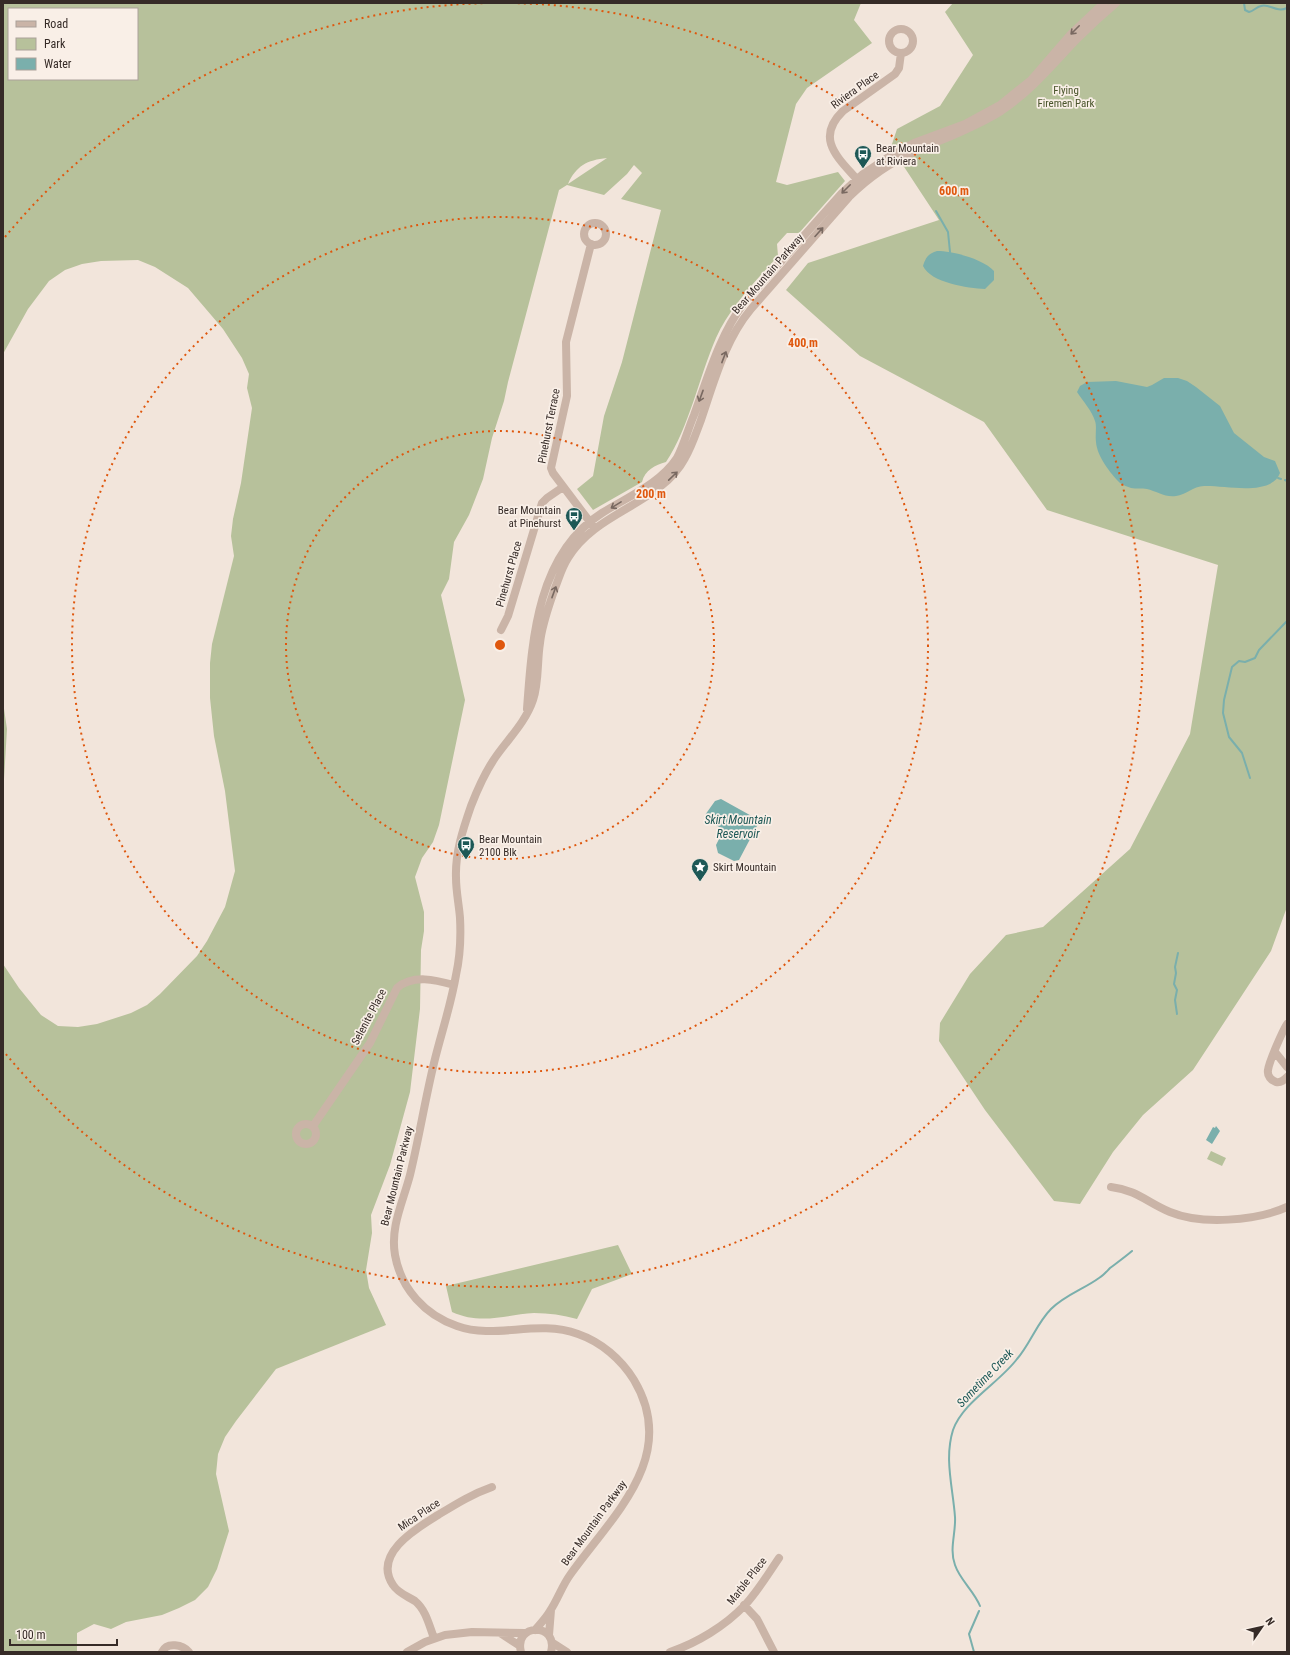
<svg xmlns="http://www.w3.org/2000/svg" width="1290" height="1655" font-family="'Roboto Condensed',sans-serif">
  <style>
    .green { fill: #b7c19b; fill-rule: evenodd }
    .water { fill: #7aafac }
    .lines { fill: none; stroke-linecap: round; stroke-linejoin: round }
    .stream { stroke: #7aafac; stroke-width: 2 }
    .minor { stroke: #cab4a7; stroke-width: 8 }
    .oneway { stroke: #796961 }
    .ring { fill: none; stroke: #df570d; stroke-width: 2; stroke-dasharray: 2 4 }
    .labels { text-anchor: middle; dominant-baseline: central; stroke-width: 3.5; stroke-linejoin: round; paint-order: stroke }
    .street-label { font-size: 11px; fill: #362b27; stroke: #f9efe7 }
    .park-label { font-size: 11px; fill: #49542b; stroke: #f9efe7 }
    .poi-label { font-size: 11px; fill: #362b27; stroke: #f9efe7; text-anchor: start }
    .water-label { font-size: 12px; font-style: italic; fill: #1d5856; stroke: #f9efe7 }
    .centre { fill: #df570d; stroke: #f9efe7; stroke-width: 2 }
    .ring-label { font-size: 12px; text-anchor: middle; font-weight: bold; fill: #df570d; stroke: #f9efe7; stroke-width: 3.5; stroke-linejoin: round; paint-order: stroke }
  </style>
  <rect width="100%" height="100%" fill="#f2e5db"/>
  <!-- green -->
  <path class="green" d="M3 3H861L854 20 872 43 807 88 796 104 776 182 787 185 838 172 845 181 799 233H787L777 244 778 256C755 282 730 307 716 338 699 377 689 428 666 462 655 465 645 470 642 482L593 510 577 489 593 476 604 416 622 362 661 210 621 199 642 173 634 165 627 174 604 195 567 185 559 190 508 382 504 401 492 438 483 479 469 515 454 542 449 579 441 595 465 700 439 825 433 842 422 858 415 877 424 912V931L421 950 420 1009 410 1092 390 1165 371 1215 372 1233 366 1270 369 1288 386 1325 276 1369 236 1421 225 1437 218 1454 216 1474 229 1531 217 1569 208 1587 195 1600 179 1608 162 1615 126 1622 111 1629 94 1624 77 1633V1652H3V964L19 988 41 1015 58 1026 78 1027 97 1024 131 1013 147 1005 160 994 197 956 207 941 225 907 235 871 225 791 214 736 210 698V663L212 644 234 556 231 536 233 519 241 483 252 408 247 388 249 374 242 358 223 329 188 288 155 267 138 260 101 261 82 264 65 270 49 281 28 309 3 354ZM9 9H137V79H9ZM607 158 568 184C576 166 587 160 607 158Z
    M953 3H1287V907L1271 951 1193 1070 1143 1115 1113 1152 1080 1204 1054 1201 985 1110 939 1041 940 1023 970 974 1006 935 1043 927 1130 849 1190 734 1218 565 1047 510 984 422 860 356 786 290 808 263 939 220 891 147 897 129 940 106 973 55 945 12Z
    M3 702 7 729 3 796Z
    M1211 1151 1226 1158 1222 1166 1207 1159Z
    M618 1245 632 1274 592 1289 577 1319C563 1315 549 1313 534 1313 504 1315 481 1325 452 1312L446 1286Z"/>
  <!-- water -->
  <path class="water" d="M937 251C953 251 983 259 994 271V280L985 289C968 288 931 283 923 266 926 257 928 254 937 251Z
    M1164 378H1178L1187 381 1196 387 1220 406 1234 433 1264 457 1275 461 1280 473C1271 497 1224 485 1204 486 1193 486 1186 495 1176 496 1166 498 1156 491 1147 489 1142 488 1136 489 1131 488 1128 487 1123 485 1120 483 1110 473 1097 456 1096 442 1095 435 1097 426 1095 421 1092 411 1083 401 1077 392L1080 386 1087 382 1116 381 1147 387 1152 385Z
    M721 799 757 819 758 824 739 860 734 861 718 853 716 845 722 833 721 828 707 820 705 815 715 801Z
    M1216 1126 1220 1131 1212 1144 1206 1140 1213 1127 1215 1128Z"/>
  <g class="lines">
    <!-- stream -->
    <path class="stream" d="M1244 3 1245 10 1249 12C1254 11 1256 7 1261 6 1269 3 1276 13 1287 8
      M936 211 948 232 950 252
      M1278 478 1281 479
      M1285 480 1287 481
      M1250 778 1242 753 1229 737 1223 713 1224 700 1232 667 1239 661 1245 662 1255 658 1259 650 1287 621
      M1177 1014 1175 1000 1177 990 1174 984 1176 973 1175 967 1178 953
      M980 1606C974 1591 960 1580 955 1565 949 1549 956 1533 955 1517 953 1488 944 1459 953 1430 963 1402 999 1383 1017 1359 1030 1344 1037 1323 1051 1309 1065 1295 1084 1289 1099 1278 1104 1275 1107 1271 1110 1268 1118 1262 1125 1257 1132 1251
      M974 1652 969 1634 979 1611"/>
    <!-- minor -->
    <path class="minor" d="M889 41a12 12 0 1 1 24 0a12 12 0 1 1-24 0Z
      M860 183C841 160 813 140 843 111L895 74 899 68 901 53
      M584 234a11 11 0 1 1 22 0a11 11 0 1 1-22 0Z
      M591 244 566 342 567 396 551 468 553 473 593 526
      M501 630 508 616 542 503 547 498 563 487
      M527 709C532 640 537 554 602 513 627 497 660 484 677 458 684 445 688 429 694 415 708 377 719 336 744 303L842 193 863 174 899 150 914 143 965 124 1000 105 1031 80 1070 35 1104 3
      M1287 1024C1282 1032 1269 1062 1268 1070 1267 1076 1271 1080 1276 1082 1281 1083 1284 1080 1287 1077
      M1275 1052 1287 1067
      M296 1134a10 10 0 1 1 20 0a10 10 0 1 1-20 0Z
      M313 1126 370 1043 397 988C413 974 436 980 454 985
      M1111 1187C1137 1190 1148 1203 1170 1212 1201 1225 1256 1221 1287 1207
      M744 1605 757 1619 774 1652
      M535 1630C540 1624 546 1618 550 1611 558 1599 562 1586 570 1575 612 1516 680 1457 634 1380 621 1359 601 1342 578 1334 536 1319 496 1340 457 1326 425 1315 401 1289 395 1255 390 1227 403 1202 410 1175 419 1138 425 1100 434 1063 441 1034 451 1005 456 975 460 957 461 937 460 918 459 905 456 891 456 878 455 853 463 829 471 806 478 788 486 770 497 755 510 737 526 721 533 700 539 683 537 661 540 643 542 624 549 606 555 588 559 578 562 567 568 558 596 511 660 505 685 458 692 446 696 433 701 420 714 382 725 340 751 309L849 197C868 178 891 162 916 151 945 138 974 128 1001 111 1031 91 1052 65 1076 40 1089 27 1102 15 1116 3
      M500 1633 520 1646
      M549 1635 551 1610
      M434 1638C429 1625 426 1610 415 1601 407 1596 398 1593 393 1585 372 1554 417 1528 438 1515 456 1504 472 1494 492 1487
      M553 1643 567 1652
      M162 1652C167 1641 183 1645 189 1652
      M407 1652 425 1642 445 1635 472 1632 525 1633
      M521 1652C513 1623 559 1622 551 1652
      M670 1652C697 1643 725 1626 745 1605 758 1591 768 1574 779 1558"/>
  </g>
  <!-- one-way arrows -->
  <defs><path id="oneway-shaft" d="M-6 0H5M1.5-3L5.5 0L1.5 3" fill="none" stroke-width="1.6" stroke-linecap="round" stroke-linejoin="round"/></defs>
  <g class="oneway">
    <use href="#oneway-shaft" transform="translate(1075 30) rotate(135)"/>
    <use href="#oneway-shaft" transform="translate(846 189) rotate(135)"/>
    <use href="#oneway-shaft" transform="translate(819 232) rotate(-48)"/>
    <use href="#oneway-shaft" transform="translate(724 357) rotate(-69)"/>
    <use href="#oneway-shaft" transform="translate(701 396) rotate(110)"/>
    <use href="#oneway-shaft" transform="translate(673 476) rotate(-44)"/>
    <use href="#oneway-shaft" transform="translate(616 505) rotate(148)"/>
    <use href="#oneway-shaft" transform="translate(554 592) rotate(-70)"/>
  </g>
  <!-- distance rings -->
  <g class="ring">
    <circle cx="500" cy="645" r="214"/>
    <circle cx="500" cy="645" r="428"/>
    <path d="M5 237A642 642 0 0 1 494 3M506 3A642 642 0 1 1 5 1053"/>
  </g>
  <!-- icons -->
  <defs>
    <symbol id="bus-pin" viewBox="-11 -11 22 30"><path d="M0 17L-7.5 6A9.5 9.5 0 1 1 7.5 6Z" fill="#1d5856" stroke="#f9efe7"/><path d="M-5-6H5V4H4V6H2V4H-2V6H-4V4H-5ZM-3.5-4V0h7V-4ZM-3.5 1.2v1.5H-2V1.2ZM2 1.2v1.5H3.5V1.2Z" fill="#fff"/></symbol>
    <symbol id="sight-pin" viewBox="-11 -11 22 30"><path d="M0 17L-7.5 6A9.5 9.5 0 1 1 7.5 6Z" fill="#1d5856" stroke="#f9efe7"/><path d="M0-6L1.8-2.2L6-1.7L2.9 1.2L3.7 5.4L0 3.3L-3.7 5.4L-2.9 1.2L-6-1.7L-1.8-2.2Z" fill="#fff"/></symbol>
  </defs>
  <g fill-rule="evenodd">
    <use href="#bus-pin" x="853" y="144" width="20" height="27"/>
    <use href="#bus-pin" x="564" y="506" width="20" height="27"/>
    <use href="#bus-pin" x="456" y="835" width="20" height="27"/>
    <use href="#sight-pin" x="690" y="857" width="20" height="27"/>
  </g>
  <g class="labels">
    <!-- street labels -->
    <g class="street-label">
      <text transform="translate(855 90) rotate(-36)">Riviera Place</text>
      <text transform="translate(768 274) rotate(-49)">Bear Mountain Parkway</text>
      <text transform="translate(549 426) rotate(-79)">Pinehurst Terrace</text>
      <text transform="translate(509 574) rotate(-74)">Pinehurst Place</text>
      <text transform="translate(369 1017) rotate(-62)">Selenite Place</text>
      <text transform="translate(397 1176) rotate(-76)">Bear Mountain Parkway</text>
      <text transform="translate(419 1515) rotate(-34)">Mica Place</text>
      <text transform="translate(594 1523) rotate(-54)">Bear Mountain Parkway</text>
      <text transform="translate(747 1581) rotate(-52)">Marble Place</text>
    </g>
    <!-- park labels -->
    <g class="park-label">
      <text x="1066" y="90">Flying<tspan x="1066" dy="13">Firemen Park</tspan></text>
    </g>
    <!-- poi labels -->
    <g class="poi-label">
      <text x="876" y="148">Bear Mountain<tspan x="876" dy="13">at Riviera</tspan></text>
      <text x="561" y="510" text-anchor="end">Bear Mountain<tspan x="561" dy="13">at Pinehurst</tspan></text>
      <text x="479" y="839">Bear Mountain<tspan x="479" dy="13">2100 Blk</tspan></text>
      <text x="713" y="867">Skirt Mountain</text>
    </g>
    <!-- water labels -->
    <g class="water-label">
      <text x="738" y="820">Skirt Mountain<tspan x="738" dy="14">Reservoir</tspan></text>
      <text transform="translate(985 1378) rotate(-46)">Sometime Creek</text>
    </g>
  </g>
  <circle cx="500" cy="645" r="6" class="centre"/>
  <g class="ring-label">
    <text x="954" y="195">600 m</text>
    <text x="803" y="347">400 m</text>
    <text x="651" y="498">200 m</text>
  </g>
  <!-- border -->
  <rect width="1290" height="1655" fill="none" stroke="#362b27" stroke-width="8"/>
  <!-- legend -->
  <rect x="8" y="8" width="130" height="72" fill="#f9efe7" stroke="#aba19a"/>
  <rect x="16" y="21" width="20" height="6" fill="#cab4a7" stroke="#aba19a"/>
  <text x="44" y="28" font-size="12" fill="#362b27">Road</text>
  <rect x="16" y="38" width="20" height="12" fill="#b7c19b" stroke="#aba19a"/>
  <text x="44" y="48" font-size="12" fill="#362b27">Park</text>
  <rect x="16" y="58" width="20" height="12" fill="#7aafac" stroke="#aba19a"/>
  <text x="44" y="68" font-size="12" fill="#362b27">Water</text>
  <!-- north arrow -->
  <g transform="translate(1262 1627) rotate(56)" stroke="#f9efe7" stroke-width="3" paint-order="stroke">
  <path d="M0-3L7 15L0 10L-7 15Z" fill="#362b27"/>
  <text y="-6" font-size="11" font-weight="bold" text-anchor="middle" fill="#362b27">N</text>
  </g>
  <!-- scale -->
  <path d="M10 1639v6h107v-6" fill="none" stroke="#362b27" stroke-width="2"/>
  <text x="16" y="1639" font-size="12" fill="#362b27" stroke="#f9efe7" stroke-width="3" paint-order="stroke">100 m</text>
</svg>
